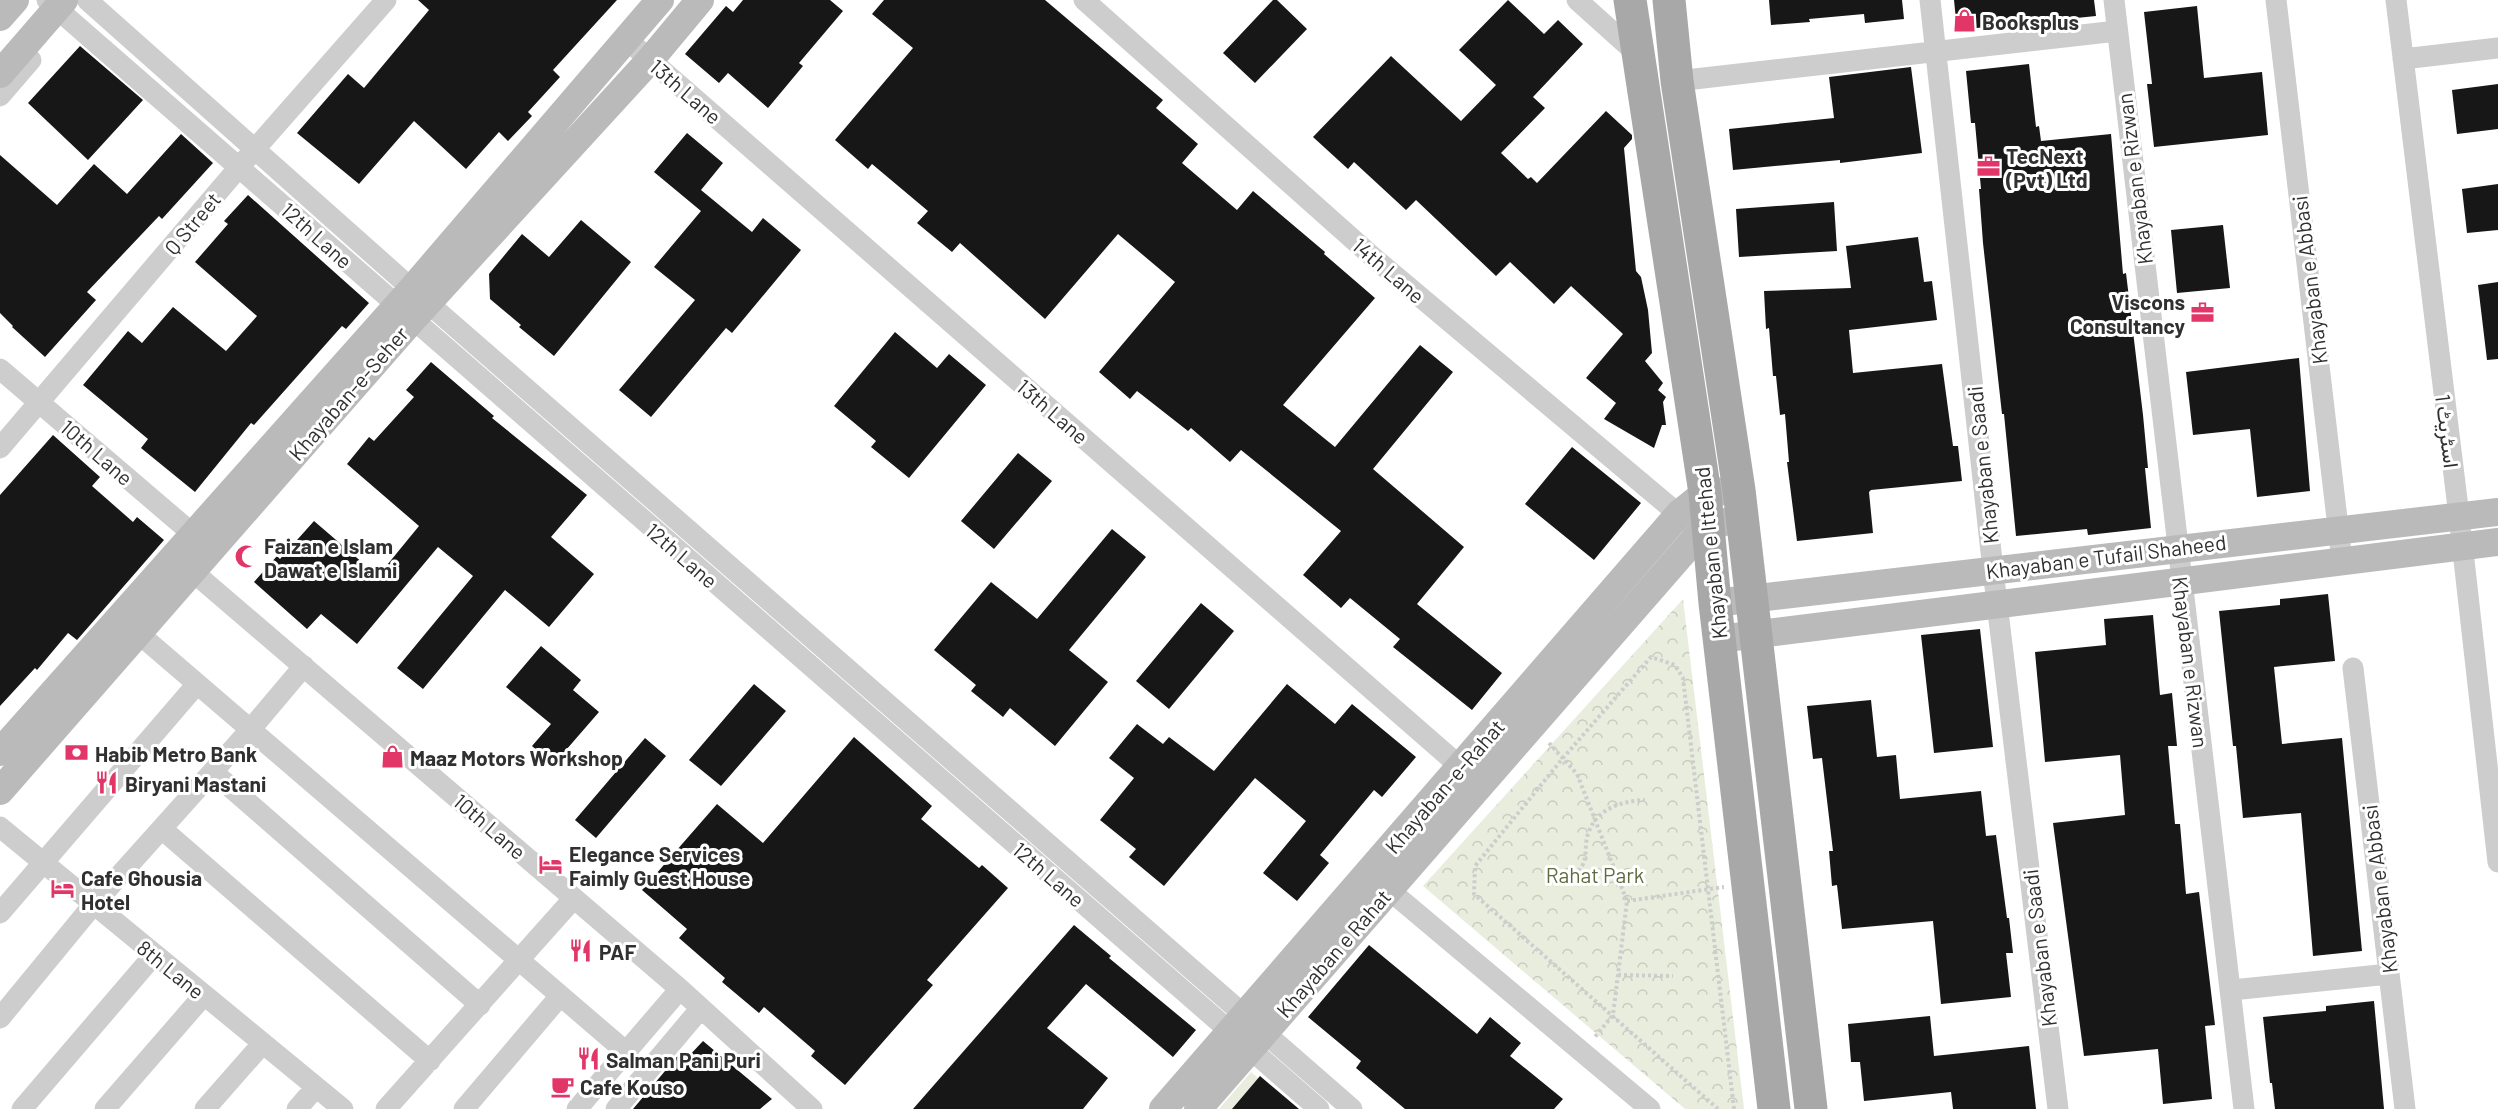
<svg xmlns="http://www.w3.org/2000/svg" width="2498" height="1109" font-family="Barlow,Vazirmatn,sans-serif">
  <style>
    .park { fill: url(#park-crowns) }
    .garden { fill: #e9edde }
    .building { fill: #171717 }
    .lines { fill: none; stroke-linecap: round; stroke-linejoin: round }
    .path { stroke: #cdcdcd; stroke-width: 4; stroke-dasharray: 3 3; stroke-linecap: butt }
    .street { stroke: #cdcdcd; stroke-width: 21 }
    .secondary { stroke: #bababa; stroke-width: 28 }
    .primary { stroke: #a8a8a8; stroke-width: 33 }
    .labels { text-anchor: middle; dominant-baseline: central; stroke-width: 6; stroke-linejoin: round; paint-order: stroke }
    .poi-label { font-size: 21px; font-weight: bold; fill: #303030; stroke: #fff; text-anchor: start }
    .street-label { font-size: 21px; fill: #303030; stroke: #fff }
    .park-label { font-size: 21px; fill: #5d6b3e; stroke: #fff }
  </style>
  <defs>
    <pattern id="park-crowns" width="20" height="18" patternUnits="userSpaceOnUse" patternTransform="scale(1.5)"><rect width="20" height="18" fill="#e9edde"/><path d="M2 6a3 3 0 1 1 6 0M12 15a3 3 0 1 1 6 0" fill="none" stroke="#c8ccbf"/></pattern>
  </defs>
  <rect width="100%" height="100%" fill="#fff"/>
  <!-- park -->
  <path class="park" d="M1683 599 1744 1109H1685L1423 886Z"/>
  <!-- garden -->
  <path class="garden" d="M1251 1072 1293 1109H1219Z"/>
  <!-- building -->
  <path class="building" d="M418 0H617L553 70 560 77 528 112 532 116 508 141 499 132 466 169 414 121 359 184 297 133 348 74 364 88 429 10Z
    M743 0H830L843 11 799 63 803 66 768 108 728 73 719 83 685 54 726 6 733 12Z
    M884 0H1045L1163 100 1156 108 1198 144 1182 163 1237 210 1253 191 1325 252 1324 254 1375 298 1283 405 1335 447 1420 345 1453 372 1373 469 1464 547 1417 604 1502 673 1472 710 1393 647 1400 639 1350 598 1341 608 1303 575 1341 531 1241 450 1230 462 1191 428 1188 431 1137 391 1130 399 1099 372 1175 282 1118 234 1045 319 960 243 952 252 917 223 928 211 872 164 868 169 835 140 913 48 872 14Z
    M1273 0H1277L1307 29 1255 83 1223 53Z
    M1508 0 1544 34 1558 20 1583 44 1533 97 1545 108 1501 153 1528 179 1531 177 1537 183 1606 111 1632 135V139L1624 148 1636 271 1641 277 1648 310 1652 353 1645 361 1663 383 1658 390 1666 397 1663 402 1666 425H1662L1654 448 1604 419 1616 403 1586 378 1623 334 1571 286 1554 304 1510 262 1496 276 1416 200 1406 210 1354 162 1348 169 1313 137 1391 56 1461 121 1496 85 1459 50Z
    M1769 0H1902L1904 19 1865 23 1864 14 1809 19 1810 22 1771 25Z
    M1954 0H2094L2096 16 1957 30Z
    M2197 6 2204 78 2262 72 2268 135 2154 147 2147 84H2152L2144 12Z
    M80 46 143 100 88 160 28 103Z
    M2029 64 2036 127 2039 126 2041 141 2111 134 2123 274 2126 273 2143 415 2148 468H2145L2151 528 2088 535 2087 529 2016 536 2004 414H2002L1983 243 1979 189H1981L1975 123H1971L1966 71Z
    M1911 67 1922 153 1840 163V160L1733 170 1729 129 1834 118 1829 77Z
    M2498 84V129L2457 134 2452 90Z
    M687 133 723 163 701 190 752 232 763 218 801 250 732 333 726 328 651 417 619 390 695 300 654 267 701 211 654 172Z
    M181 134 213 163 162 219 159 216 87 292 96 300 45 357 12 327 13 326 0 313V155L57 205 94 164 127 194Z
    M2498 184V230L2467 233 2462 189Z
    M248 195 369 303 346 329 342 326 254 425 251 423 195 492 141 448 148 439 83 385 128 331 142 343 173 307 226 351 257 316 195 262 228 224 224 221Z
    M1834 202 1837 251 1739 257 1736 209Z
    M581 220 631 262 554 356 519 327 521 325 490 299 489 274 522 234 549 257Z
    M2223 225 2230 288 2177 293 2171 230Z
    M1918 237 1924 282 1932 281 1937 320 1849 330 1853 373 1942 364 1953 446H1958L1962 481 1871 490 1869 492 1873 533 1797 541 1787 462H1789L1785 414 1780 415 1776 376H1773L1769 328 1766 329 1764 291 1851 288 1846 246Z
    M2498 282V359L2487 360 2478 285Z
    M895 332 937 368 949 354 986 385 909 478 871 447 876 441 834 406Z
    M2299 358 2310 491 2257 497 2250 429 2193 435 2186 372Z
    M431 362 494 416 492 418 587 495 551 537 594 574 549 627 505 590 423 689 397 668 473 576 438 547 357 644 321 614 307 629 254 582 277 556 280 559 314 521 378 576 419 526 347 464 369 437 374 441 414 397 406 390Z
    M53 435 100 477 92 486 133 522 137 517 164 540 77 640 68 633 37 670 35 668 0 706V495Z
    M1572 447 1641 503 1594 560 1525 504Z
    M1018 453 1052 481 994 549 961 521Z
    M1112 529 1146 557 1069 650 1108 682 1055 746 1010 708 1003 717 971 691 976 685 934 650 991 582 1037 619Z
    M2328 594 2335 661 2274 667 2282 744 2342 738 2362 951 2313 956 2301 813 2243 818 2236 746H2233L2219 611 2280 605V599Z
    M1201 603 1234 631 1169 709 1136 681Z
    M2153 615 2160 695 2172 693 2177 746H2168L2175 824H2180L2186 894 2199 892 2215 1025 2205 1026 2212 1099 2163 1104 2158 1049 2084 1056 2053 823 2125 815 2120 755 2045 762 2035 652 2106 645 2104 619Z
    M1980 629 1993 747 1934 753 1921 635Z
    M541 646 581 680 573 690 599 712 553 765 532 746 551 724 506 687Z
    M754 684 786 711 721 786 689 760Z
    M1287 684 1335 724 1352 704 1416 757 1382 797 1374 790 1320 855 1329 863 1297 901 1263 873 1306 821 1255 778 1164 886 1129 857 1136 849 1100 820 1134 778 1109 758 1137 724 1163 744 1169 737 1214 771Z
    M1871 700 1877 757 1896 755 1900 799 1981 791 1986 836 1996 835 2007 918H2009L2013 953H2006L2011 997 1941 1004 1933 921 1842 929 1837 885 1832 886 1829 851H1833L1822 758 1813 759 1807 706Z
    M854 737 932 806 921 819 979 868 982 865 1008 888 927 980 933 985 845 1085 811 1056 815 1051 764 1007 759 1013 722 982 725 978 679 938 687 929 642 890 717 804 763 843Z
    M645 738 666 756 596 838 575 820Z
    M1074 925 1111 956 1109 958 1196 1030 1173 1057 1086 984 1047 1028 1108 1078 1083 1109H913Z
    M1369 945 1477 1034 1490 1017 1521 1043 1510 1056 1563 1099 1554 1109H1405L1356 1068 1361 1061 1308 1017Z
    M2374 1001 2384 1109H2275L2272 1083H2270L2263 1017 2326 1011V1006Z
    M1930 1016 1934 1056 2029 1046 2036 1109H1953L1951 1092 1864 1101 1860 1062H1851L1848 1024Z
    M703 1041 772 1099 760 1109H633L681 1052 687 1058Z
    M1260 1076 1299 1109H1232Z"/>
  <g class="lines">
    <!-- path -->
    <path class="path" d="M1549 743 1577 774 1627 901 1613 1015 1594 1038
      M1545 883C1554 880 1569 879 1576 873 1590 861 1583 849 1588 834 1596 809 1621 801 1645 800
      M1627 901 1724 887
      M1618 975 1673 976
      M1718 1109 1474 894 1475 866 1563 758 1651 657 1675 665 1683 678 1734 1109"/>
    <!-- street -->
    <path class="street" d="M47 0 1319 1109
      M87 0 412 289 1352 1109
      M1084 0 1374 258 1689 523
      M1577 0 1636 53
      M1930 0 1993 570 2058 1109
      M2114 0 2244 1109
      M2276 0 2342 561
      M2396 0 2459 516 2498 862
      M625 38 1471 776
      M2403 59 2498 48
      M1677 81 2117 31
      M0 96 31 60
      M0 369 194 535
      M0 448 240 166 386 0
      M192 571 680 989 812 1109
      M138 633 625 1051
      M2353 668 2405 1109
      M213 772 480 1005
      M0 827 343 1109
      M162 829 430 1061
      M1388 889 1650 1109
      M0 913 197 684
      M2232 990 2389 974
      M0 1018 93 905 250 730 304 666
      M22 1109 154 955
      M105 1109 204 995
      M205 1109 263 1043
      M297 1109 316 1087
      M386 1109 574 898
      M464 1109 560 996
      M577 1109 680 989
      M616 1109 701 1008"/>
    <!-- secondary -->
    <path class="secondary" d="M0 17 15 0
      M0 74 64 0
      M1715 603 2498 512
      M1719 639 2498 542
      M0 752 412 289 660 0
      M0 791 412 320 650 60 700 0
      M1163 1109 1679 514 1705 493 1725 491
      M1198 1109 1700 533 1708 525 1725 522"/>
    <!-- primary -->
    <path class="primary" d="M1630 0 1705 493 1715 603 1774 1109
      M1669 0 1677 81 1739 490 1811 1109"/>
  </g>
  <!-- icons -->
  <defs>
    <symbol id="shop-bare" viewBox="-9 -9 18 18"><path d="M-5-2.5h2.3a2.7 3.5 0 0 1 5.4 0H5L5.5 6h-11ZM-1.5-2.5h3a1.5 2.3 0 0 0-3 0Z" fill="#e33668" stroke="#fff" stroke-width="2.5" paint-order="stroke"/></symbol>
    <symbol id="office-bare" viewBox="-9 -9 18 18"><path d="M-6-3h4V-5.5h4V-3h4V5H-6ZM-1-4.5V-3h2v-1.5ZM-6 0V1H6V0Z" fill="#e33668" stroke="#fff" stroke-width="2.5" paint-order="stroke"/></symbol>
    <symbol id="mosque-bare" viewBox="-9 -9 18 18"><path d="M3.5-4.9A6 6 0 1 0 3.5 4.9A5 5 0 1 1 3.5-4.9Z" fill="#e33668" stroke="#fff" stroke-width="2.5" paint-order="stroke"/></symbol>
    <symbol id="bank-bare" viewBox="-9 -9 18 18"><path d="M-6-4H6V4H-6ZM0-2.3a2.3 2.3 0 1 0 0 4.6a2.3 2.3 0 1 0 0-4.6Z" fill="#e33668" stroke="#fff" stroke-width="2.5" paint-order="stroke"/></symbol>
    <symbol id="restaurant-bare" viewBox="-9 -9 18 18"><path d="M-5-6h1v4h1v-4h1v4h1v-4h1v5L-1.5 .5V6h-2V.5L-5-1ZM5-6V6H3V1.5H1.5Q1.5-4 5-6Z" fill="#e33668" stroke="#fff" stroke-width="2.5" paint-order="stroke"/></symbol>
    <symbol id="hotel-bare" viewBox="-9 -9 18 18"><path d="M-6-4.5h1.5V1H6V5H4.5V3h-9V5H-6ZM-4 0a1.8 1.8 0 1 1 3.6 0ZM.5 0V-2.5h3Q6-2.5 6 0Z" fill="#e33668" stroke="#fff" stroke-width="2.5" paint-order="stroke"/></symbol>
    <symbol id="cafe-bare" viewBox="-9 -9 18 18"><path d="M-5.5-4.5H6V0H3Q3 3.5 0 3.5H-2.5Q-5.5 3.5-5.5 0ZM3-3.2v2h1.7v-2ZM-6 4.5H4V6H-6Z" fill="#e33668" stroke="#fff" stroke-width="2.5" paint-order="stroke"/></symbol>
  </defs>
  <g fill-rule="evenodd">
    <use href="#shop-bare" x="1948" y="4" width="33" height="33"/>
    <use href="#office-bare" x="1972" y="150" width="33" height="33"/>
    <use href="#office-bare" x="2186" y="296" width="33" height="33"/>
    <use href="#mosque-bare" x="230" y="540" width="33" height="33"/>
    <use href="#bank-bare" x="60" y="736" width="33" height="33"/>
    <use href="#shop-bare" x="376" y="740" width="33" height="33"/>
    <use href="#restaurant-bare" x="90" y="766" width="33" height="33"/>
    <use href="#hotel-bare" x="534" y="848" width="33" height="33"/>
    <use href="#hotel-bare" x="46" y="872" width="33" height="33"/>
    <use href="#restaurant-bare" x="564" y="934" width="33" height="33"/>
    <use href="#restaurant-bare" x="572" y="1042" width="33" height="33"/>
    <use href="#cafe-bare" x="546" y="1070" width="33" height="33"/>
  </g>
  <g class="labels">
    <!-- poi labels -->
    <g class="poi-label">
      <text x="1982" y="21">Booksplus</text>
      <text x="2006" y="155">TecNext<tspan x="2006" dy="24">(Pvt) Ltd</tspan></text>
      <text x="2185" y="301" text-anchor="end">Viscons<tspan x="2185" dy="24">Consultancy</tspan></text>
      <text x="264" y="545">Faizan e Islam<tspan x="264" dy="24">Dawat e Islami</tspan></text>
      <text x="95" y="753">Habib Metro Bank</text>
      <text x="410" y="757">Maaz Motors Workshop</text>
      <text x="125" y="783">Biryani Mastani</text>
      <text x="569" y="853">Elegance Services<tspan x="569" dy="24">Faimly Guest House</tspan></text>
      <text x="81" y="877">Cafe Ghousia<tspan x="81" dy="24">Hotel</tspan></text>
      <text x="599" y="951">PAF</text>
      <text x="606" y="1059">Salman Pani Puri</text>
      <text x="580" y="1086">Cafe Kouso</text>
    </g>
    <!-- street labels -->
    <g class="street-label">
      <text transform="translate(686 91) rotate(41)">13th Lane</text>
      <text transform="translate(2134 179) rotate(-97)">Khayaban e Rizwan</text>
      <text transform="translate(192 223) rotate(-50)">Q Street</text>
      <text transform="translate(317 235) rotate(42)">12th Lane</text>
      <text transform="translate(1389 270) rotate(41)">14th Lane</text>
      <text transform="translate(2309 280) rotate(-97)">Khayaban e Abbasi</text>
      <text transform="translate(348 393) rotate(-49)">Khayaban-e-Seher</text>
      <text transform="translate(1053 411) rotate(41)">13th Lane</text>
      <text transform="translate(2448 431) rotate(83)">اسٹریٹ 1</text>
      <text transform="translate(97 452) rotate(41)">10th Lane</text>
      <text transform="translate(1982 465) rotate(-96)">Khayaban e Saadi</text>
      <text transform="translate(1710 553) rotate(-96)">Khayaban e Ittehad</text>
      <text transform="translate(682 555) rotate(41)">12th Lane</text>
      <text transform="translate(2106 556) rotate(-7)">Khayaban e Tufail Shaheed</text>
      <text transform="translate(2191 662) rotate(83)">Khayaban e Rizwan</text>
      <text transform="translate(1444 786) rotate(-49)">Khayaban-e-Rahat</text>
      <text transform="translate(490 826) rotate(41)">10th Lane</text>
      <text transform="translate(1049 874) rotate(41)">12th Lane</text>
      <text transform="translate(2379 889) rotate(-97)">Khayaban e Abbasi</text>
      <text transform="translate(2039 948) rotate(-97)">Khayaban e Saadi</text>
      <text transform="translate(1333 953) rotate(-49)">Khayaban e Rahat</text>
      <text transform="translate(171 969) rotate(39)">8th Lane</text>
    </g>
    <!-- park labels -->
    <g class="park-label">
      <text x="1595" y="874">Rahat Park</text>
    </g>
  </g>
</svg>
